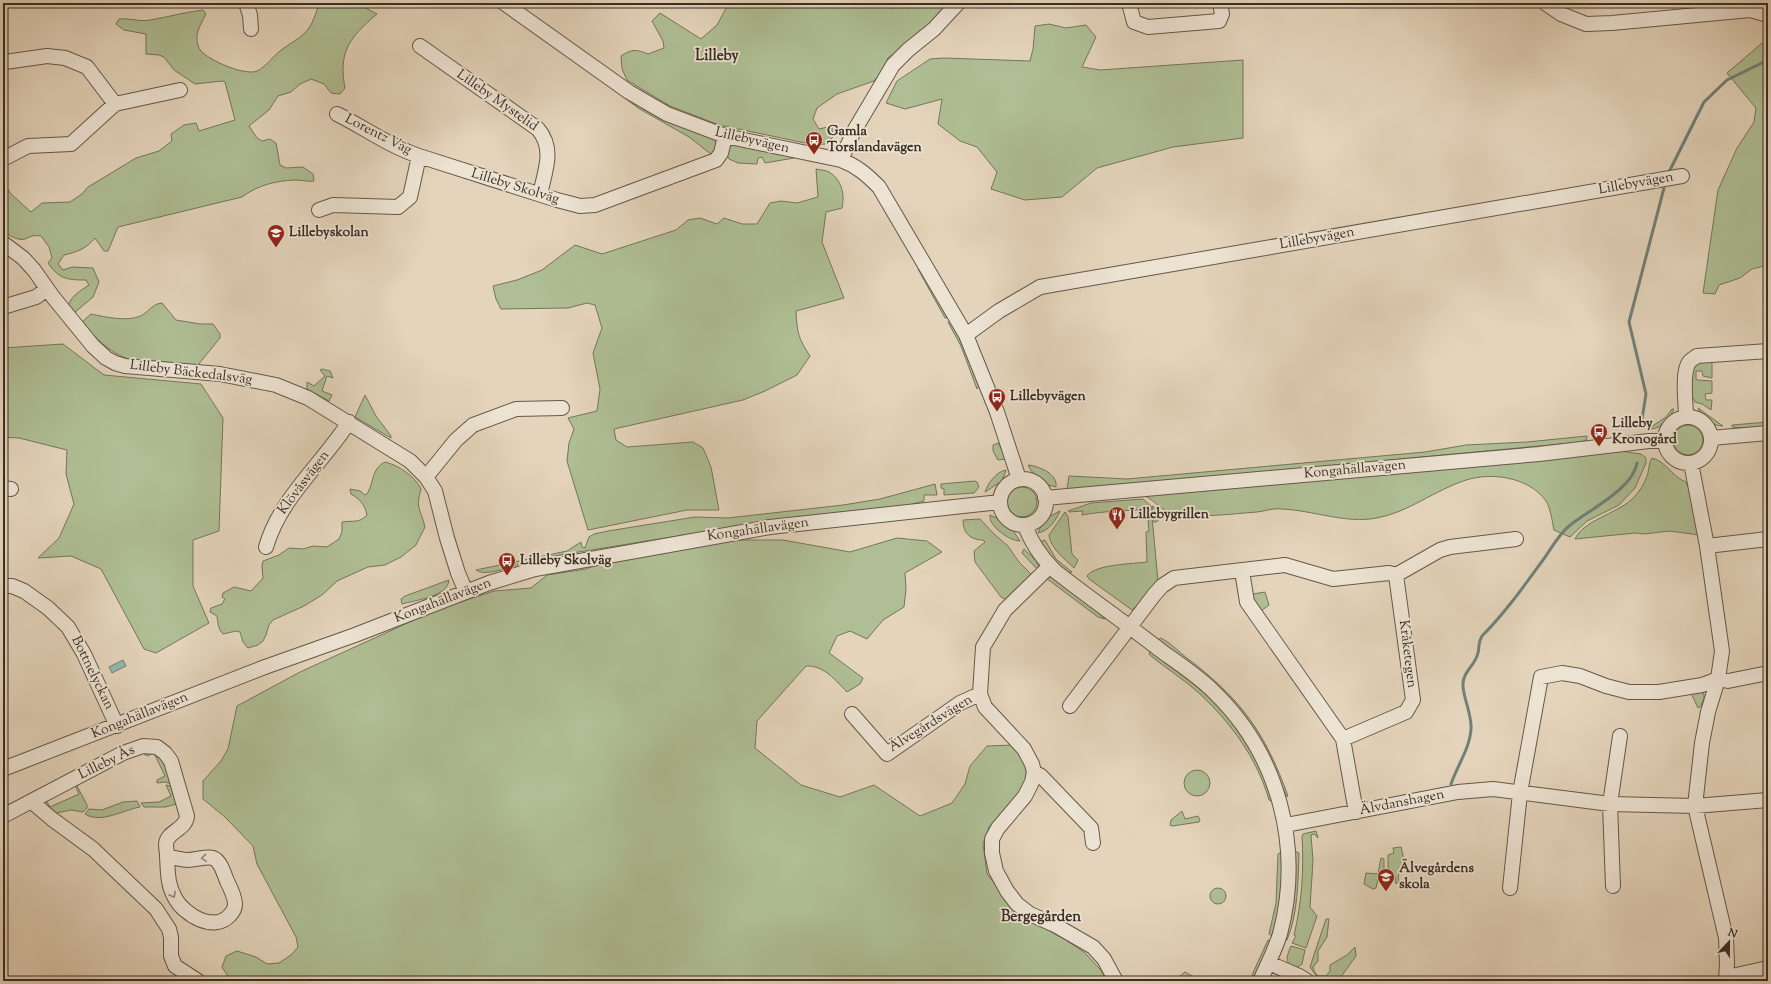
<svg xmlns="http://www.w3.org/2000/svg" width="1771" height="984" font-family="'Sorts Mill Goudy',serif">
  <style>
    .green { fill: #afbe94; stroke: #74765c }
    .water { fill: #95b8b0; stroke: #718178 }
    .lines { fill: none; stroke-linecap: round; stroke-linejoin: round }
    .stream { stroke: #718178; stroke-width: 3 }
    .minor-casing { stroke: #64584a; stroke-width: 16 }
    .minor { stroke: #ede3d3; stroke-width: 14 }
    .oneway { stroke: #94887c }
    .labels { text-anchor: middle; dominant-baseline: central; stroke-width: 3.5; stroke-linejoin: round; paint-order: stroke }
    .street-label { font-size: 14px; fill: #3a2e24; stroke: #ede3d3 }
    .poi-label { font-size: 14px; font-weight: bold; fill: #3a2e24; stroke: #ede3d3; text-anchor: start }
    .neighbourhood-label { font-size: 15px; font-weight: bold; fill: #3a2e24; stroke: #ede3d3 }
  </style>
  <rect width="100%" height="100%" fill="#e4d4bb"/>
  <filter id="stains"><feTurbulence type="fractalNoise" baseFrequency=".005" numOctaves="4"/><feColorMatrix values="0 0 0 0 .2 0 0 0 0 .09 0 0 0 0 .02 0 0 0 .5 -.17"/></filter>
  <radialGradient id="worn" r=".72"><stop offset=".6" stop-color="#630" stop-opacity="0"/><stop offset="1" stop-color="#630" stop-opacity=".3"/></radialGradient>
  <!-- green -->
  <path class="green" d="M320 3H357L377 14C350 37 338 51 345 88L340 94 331 93 324 84 311 79 300 84 291 92 278 96 269 110 249 126 257 138 262 141 270 139 276 143 280 165 286 168 303 167 313 174 314 181C308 182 302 180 295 180 275 181 258 185 242 197L118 227 108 251H104L95 238C86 249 77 252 64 255L58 264 63 270 72 267 93 268 99 282 93 297 74 313 68 306C72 295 80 291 89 285L86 280C67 280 59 279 48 263L52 258 49 247 41 236C33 235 32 236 25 239 17 241 9 235 3 231V182L11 194 31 212 42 203 70 202 82 194 88 187 136 158 159 151 172 141 171 134 184 125 196 123 199 131 235 120 225 82 222 81 195 84 174 70 164 57 159 55 146 54V34L124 30 116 24 119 19C129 18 141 22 150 20 168 17 186 12 203 10L206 14C202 22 196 31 197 40 197 43 199 49 201 51 210 61 245 76 257 71 267 66 272 57 280 51 290 43 302 38 309 28 314 21 316 11 320 3Z
    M729 3 738 5 740 3H875C885 9 898 10 908 3H950L922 32 888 58 882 71 874 81 837 94 817 108 813 119 819 129 832 126 833 137 825 144 815 145 719 125 670 106 627 80 622 69 621 56C632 49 636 49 648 54L664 48 663 41 652 21 660 13 701 39 717 25Z
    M1049 24 1066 28 1086 25 1096 37 1082 67 1100 70 1243 60V138L1173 147 1097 168 1062 197 1025 200 991 189 997 172 977 147 960 141 938 124 942 99 905 109 886 103 897 81 930 59 944 58 1030 61 1033 49 1035 26Z
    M1768 38V265L1752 269 1740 278 1719 285 1715 294 1703 293 1718 190 1737 148 1754 122 1756 108 1727 73Z
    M598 77 715 139 716 148 712 155 689 137 638 108Z
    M735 143 794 156V158L765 163 762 157 758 158 757 164 738 163 729 159 727 155 729 148Z
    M816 169C820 170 826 170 829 172 842 180 845 195 842 208L826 212 822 242 844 298 796 311C797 332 798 338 810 356L797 375 765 391 743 400 614 429 616 440 627 447 693 442 703 448 711 467 719 510H687L588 530 567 461 569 443 574 429 568 418 597 411 600 389 593 353 602 328 595 305 587 303 568 308 501 309 496 299 493 286 517 280 542 270 575 245 602 254 676 230 688 220 700 218 717 224 724 218 742 224H757L770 203 781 201 797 203 818 197Z
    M918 269 922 270 949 317 945 318Z
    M162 303 176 320 200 324H213L220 334V338L198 365 128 359C109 352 95 338 82 322L91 314C105 317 131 323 144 314 151 309 153 304 162 303Z
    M953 321 979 385 977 389 961 346 948 322Z
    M63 344 104 375 201 384 223 418 219 531 193 540V586L209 623 156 653 144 649 101 569 71 556 38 558 59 538 74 504 66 474 67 450 19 438 3 437V348Z
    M1712 361V378L1703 376 1702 371H1696V379L1697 380 1712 381V393L1705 394 1706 400H1712L1711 410 1702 404 1695 402C1686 386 1688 378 1696 363Z
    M322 369 330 371 333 378 327 376 322 391 332 395 329 401 307 389V382L314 386 325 376 320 370Z
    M365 395 376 416 391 436V438L355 417Z
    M1698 408 1723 426C1712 426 1702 418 1698 408Z
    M1672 409H1674C1670 418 1661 429 1651 429V427L1666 417Z
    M1768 422V427L1755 429 1732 427V425Z
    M1673 440a15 15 0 1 1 30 0a15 15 0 1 1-30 0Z
    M1587 436V439L1582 442 1082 489H1067L1069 476 1127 479 1425 452 1466 445 1527 442Z
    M998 443 1004 454 1005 459 998 460 993 451V445Z
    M1620 451 1641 454 1646 458V463L1635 488 1619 505 1587 521 1570 537 1554 530C1552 521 1551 509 1546 501 1529 477 1492 472 1466 480 1435 490 1409 512 1377 518 1344 524 1313 510 1281 509 1273 508 1265 511 1257 512 1230 514 1202 518 1175 514 1162 512 1156 501 1145 496Z
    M1652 458C1667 462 1672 477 1686 482L1692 497 1700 535 1669 531 1644 534 1635 533 1575 539C1583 521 1617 513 1631 500 1639 493 1645 483 1648 473 1649 468 1649 462 1652 458Z
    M385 462C398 465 415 476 421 489 415 509 421 509 425 527L416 545 401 557 385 565 368 567 337 581 322 595 304 606 273 620 269 625 266 635 263 641 258 645 248 648 243 642 240 632 236 631 223 634C218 629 218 623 217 616L210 612 211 608 222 604 225 599 222 597 223 593 234 587 251 591 263 578 262 566 263 561 279 555 289 548 303 549 313 546 327 547 339 539 342 532V522C352 520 359 524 367 515 365 505 360 499 351 494L350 489 360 491 365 495 367 494C374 483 371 469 385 462Z
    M1028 465C1039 466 1058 474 1056 487 1044 485 1033 476 1028 465Z
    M1006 470 1002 481 985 492C988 483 996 472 1006 470Z
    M975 481 977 482 979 487 974 493 944 495V489L941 488V484Z
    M935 484 937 495H924V501L901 507 746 525 560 555C550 557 539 558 529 561 516 564 487 578 476 570L567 551 581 542 582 547 585 548 589 537 594 534 608 531 695 517 728 518 843 505 880 499Z
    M1007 502a15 15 0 1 1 30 0a15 15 0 1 1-30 0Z
    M1143 499 1151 506 1158 581 1143 600 1132 610 1089 579 1087 576C1095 564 1133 564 1147 562L1146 532 1149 531 1147 509C1125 511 1103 511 1082 515L1083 511 1069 512 1068 511 1091 503Z
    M1152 506 1166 514 1156 522H1154Z
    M1060 511C1056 520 1049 531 1038 533L1043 520Z
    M1065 512 1068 517 1072 554 1078 560 1074 568C1066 560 1050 548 1049 535Z
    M990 515C1004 521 1012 528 1020 541 1010 541 988 526 990 515Z
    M980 519 994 534 1008 546 1019 562 1033 576 1007 600 1001 597 975 562 974 551 985 542 983 540C970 540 963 533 963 520Z
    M897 538 927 541 942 552 905 573 906 589 904 607 883 620 867 639 850 631 837 636 829 653 863 678 860 684 847 692C836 681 824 665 806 666L757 721 755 748 801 785 840 797 874 785 920 816 952 803 965 784 970 766 987 746 1014 745 1028 764 1029 780 1016 798 989 827 983 844 987 874 1020 915 1066 940 1085 953 1100 969 1107 981H231L222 967 226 956 237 951 256 957 267 964 279 963 291 955 298 947 296 937 257 864 253 846 225 817 203 799V781L221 761 228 749 237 706 300 672 436 610 494 591 531 588 547 575 586 569 616 557 726 540H783L850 552Z
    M1045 540 1056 559 1072 572 1065 573 1046 552 1040 542Z
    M1024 549C1029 555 1041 562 1038 570L1022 553Z
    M1052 577 1093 608 1105 619 1098 617 1046 578Z
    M449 580C448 597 415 600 402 604L401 599 405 596Z
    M1265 592 1269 605 1261 611 1254 601 1253 594Z
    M1160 638C1169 641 1179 652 1187 658 1241 699 1265 732 1288 796L1287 797 1266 752 1159 640Z
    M1150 651 1182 673 1205 691 1226 713 1260 765 1272 801 1269 800C1257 758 1231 723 1200 694 1185 680 1167 669 1151 656L1149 654Z
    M1701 692 1704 694V698L1701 706 1698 708 1691 693Z
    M151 750 164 759 175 785 165 782 157 783V780L165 776 154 753 147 756 144 754V753Z
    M1184 783a13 13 0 1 1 26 0a13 13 0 1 1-26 0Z
    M83 781 77 786 87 805V808L83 812 71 810 52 814 41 802 46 800 50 807 79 794 75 785Z
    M166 785 175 787 177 804 165 807H144L141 803 159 802 171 796Z
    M137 801 140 807C123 810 101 824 85 814L89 809 102 810 123 802Z
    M1182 811 1185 819 1198 816 1200 820 1199 822 1172 826 1170 825 1171 820Z
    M1316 831 1318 838 1314 834 1311 835 1313 861 1310 907 1317 916 1306 948 1292 943 1296 936 1294 935C1302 902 1304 870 1302 836L1303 834Z
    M1401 847 1406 868C1400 871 1397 874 1399 881L1396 884 1395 877 1388 869V855L1394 853 1393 848Z
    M1295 851 1299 853C1298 882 1298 914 1287 940H1285C1290 911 1297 881 1295 851Z
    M1281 852 1284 878 1277 921 1272 936 1269 934 1276 903 1278 854Z
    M1381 858 1384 859V871L1378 879 1376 888 1373 889 1364 884 1366 873 1378 874Z
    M1210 896a8 8 0 1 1 16 0a8 8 0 1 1-16 0Z
    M1326 919H1329L1327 937 1318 951V961L1313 967 1314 971 1318 976H1326L1330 971V965L1347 955 1355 947 1356 956 1338 981C1321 981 1319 981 1310 967Z
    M1268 940 1271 941 1254 977 1252 975Z
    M1291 946 1305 950 1302 964 1298 967C1284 966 1286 957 1291 946Z
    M1185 972 1194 977 1191 981H1171V979L1175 980Z"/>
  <!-- water -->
  <path class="water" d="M123 660 126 666 112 673 109 667Z"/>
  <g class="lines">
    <!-- stream -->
    <path class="stream" d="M1668 174 1704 102 1727 80 1768 60
      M1642 419 1646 394 1629 322 1664 188
      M1451 784C1457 766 1470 748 1471 729 1472 714 1464 701 1463 686 1462 672 1475 666 1478 653 1480 646 1477 645 1482 636 1505 613 1524 586 1543 560 1551 549 1559 534 1569 526 1590 509 1632 490 1637 463"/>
    <defs>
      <path id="minor" d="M246 3 250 15 251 29
        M504 3 629 92 667 114 725 136 841 160C857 166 867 175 879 187L966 335 997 412 1019 479
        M1129 3 1134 22 1148 27 1219 21 1222 14 1220 3
        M1545 3 1561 14 1586 24 1612 23 1750 10 1768 15
        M420 46 538 129C555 149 545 171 540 194
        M5 62 47 56 65 58 87 67 115 104
        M337 114C365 128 389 146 419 156
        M3 159 28 146 71 144 115 104 180 90
        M841 160 854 131 893 65 908 50 934 29 958 3
        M319 210 333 205 398 207 410 197 419 156 557 200 580 206 595 205 716 160 721 153 725 136
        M3 243 23 258 34 270 53 297 93 346 106 358 115 363 125 366 220 374 276 385 308 398 410 461 426 477 435 491 447 538 458 573 466 592
        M3 307 36 297 47 289
        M966 335 999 311 1040 287 1682 176
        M1686 417C1686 404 1682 376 1688 364 1690 360 1694 358 1697 356L1768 351
        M1665 440a23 23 0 1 1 46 0a23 23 0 1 1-46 0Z
        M1711 438 1768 433
        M1691 463 1707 546 1722 651 1718 679 1708 712 1702 743 1695 806 1726 938 1727 963 1726 981
        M426 477 456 440 473 425 516 409 562 408
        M1000 502a23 23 0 1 1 46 0a23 23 0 1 1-46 0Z
        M3 488 11 489
        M1045 498 1539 454 1649 441H1665
        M1025 525C1031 543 1041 557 1055 571 1091 599 1128 625 1164 653 1181 665 1199 677 1214 692 1279 755 1303 847 1280 934 1275 950 1267 966 1260 981
        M1707 546 1768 539
        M266 547C280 498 322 464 349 422
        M1050 566 1005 610 983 647 980 694 985 707 1024 749 1032 764 1034 772 1032 782 1025 796 998 828 992 839V853L996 871 1007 891 1017 904 1030 914 1055 925 1093 947 1104 959 1116 981
        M1242 571 1247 602 1343 739
        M3 586H12L24 591 48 608 68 627 84 654 117 726
        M1070 706 1154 595 1162 586 1174 578 1285 565 1333 579 1389 573 1396 575 1440 550 1450 547 1516 539
        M852 714 887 754 960 703 980 694
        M3 769 265 667 355 635 489 583 535 569 770 527 1000 502
        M1034 772 1041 776 1091 828 1093 843
        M32 802 52 819 93 849 156 909 169 929 171 937V956L175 966 198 981
        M1356 812 1343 739 1406 712 1413 700 1396 575
        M3 816 123 753 143 746 157 747 165 753 171 761 187 816C186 830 167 831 166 844 166 848 167 852 167 856 168 871 167 884 175 898 184 915 214 933 230 915 233 912 235 908 235 904 235 897 230 887 227 881 224 874 221 861 213 858 206 856 196 860 188 860 181 860 174 857 167 857
        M1286 825 1458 792 1493 789 1610 804 1695 806 1768 800
        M1613 886 1610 804 1620 736
        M1510 888 1520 793 1541 677 1562 673 1580 676 1606 686 1629 692H1659L1702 685 1718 679 1728 681 1768 673
        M1269 963 1299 976 1307 981
        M1727 977 1768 968"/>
    </defs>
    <!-- minor casing -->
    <use href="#minor" class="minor-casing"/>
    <!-- minor -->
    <use href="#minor" class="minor"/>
  </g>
  <!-- one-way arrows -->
  <defs><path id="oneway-chevron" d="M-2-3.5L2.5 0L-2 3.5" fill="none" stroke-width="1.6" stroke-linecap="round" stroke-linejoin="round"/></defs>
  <g class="oneway">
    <use href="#oneway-chevron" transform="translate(204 858) rotate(176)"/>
    <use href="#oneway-chevron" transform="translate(173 895) rotate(62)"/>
  </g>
  <!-- icons -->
  <defs>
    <symbol id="bus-pin" viewBox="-11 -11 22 30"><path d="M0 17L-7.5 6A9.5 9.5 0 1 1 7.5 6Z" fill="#8f2418" stroke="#ede3d3"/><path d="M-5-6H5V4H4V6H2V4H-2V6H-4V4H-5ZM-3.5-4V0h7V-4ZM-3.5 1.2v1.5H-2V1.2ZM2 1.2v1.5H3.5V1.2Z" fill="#fff"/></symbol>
    <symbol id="school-pin" viewBox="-11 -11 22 30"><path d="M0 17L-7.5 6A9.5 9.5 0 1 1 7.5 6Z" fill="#8f2418" stroke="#ede3d3"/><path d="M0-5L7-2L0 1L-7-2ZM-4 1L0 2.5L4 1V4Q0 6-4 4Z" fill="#fff"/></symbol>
    <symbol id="restaurant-pin" viewBox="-11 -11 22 30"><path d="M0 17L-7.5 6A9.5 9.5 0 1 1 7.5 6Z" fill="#8f2418" stroke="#ede3d3"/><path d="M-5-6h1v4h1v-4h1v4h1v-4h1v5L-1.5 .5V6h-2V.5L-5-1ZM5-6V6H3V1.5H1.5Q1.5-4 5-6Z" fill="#fff"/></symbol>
  </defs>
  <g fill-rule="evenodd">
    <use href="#bus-pin" x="804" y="130" width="20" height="27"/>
    <use href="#school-pin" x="266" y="223" width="20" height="27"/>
    <use href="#bus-pin" x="987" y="387" width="20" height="27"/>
    <use href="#bus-pin" x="1589" y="422" width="20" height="27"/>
    <use href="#restaurant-pin" x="1107" y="505" width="20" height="27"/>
    <use href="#bus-pin" x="497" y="551" width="20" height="27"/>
    <use href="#school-pin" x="1376" y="867" width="20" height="27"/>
  </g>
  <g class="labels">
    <!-- street labels -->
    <g class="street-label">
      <text transform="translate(497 101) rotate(35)">Lilleby Mystelid</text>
      <text transform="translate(378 135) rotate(27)">Lorentz Väg</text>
      <text transform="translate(752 141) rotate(13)">Lillebyvägen</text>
      <text transform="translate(1636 184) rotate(-10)">Lillebyvägen</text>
      <text transform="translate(515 187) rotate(17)">Lilleby Skolväg</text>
      <text transform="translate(1317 239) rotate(-10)">Lillebyvägen</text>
      <text transform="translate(191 373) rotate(7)">Lilleby Bäckedalsväg</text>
      <text transform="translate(1355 470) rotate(-5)">Kongahällavägen</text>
      <text transform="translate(304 483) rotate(-53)">Klövåsvägen</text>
      <text transform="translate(758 530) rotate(-8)">Kongahällavägen</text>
      <text transform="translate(443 601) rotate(-21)">Kongahällavägen</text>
      <text transform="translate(1407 654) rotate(83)">Kråketegen</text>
      <text transform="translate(92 673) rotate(64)">Bottnelyckan</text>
      <text transform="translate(140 716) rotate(-22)">Kongahällavägen</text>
      <text transform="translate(931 724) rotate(-32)">Älvegårdsvägen</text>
      <text transform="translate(107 763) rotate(-26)">Lilleby Ås</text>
      <text transform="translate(1402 803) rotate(-11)">Älvdanshagen</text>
    </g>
    <!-- poi labels -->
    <g class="poi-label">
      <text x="827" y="132">Gamla<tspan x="827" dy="16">Torslandavägen</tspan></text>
      <text x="289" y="233">Lillebyskolan</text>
      <text x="1010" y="397">Lillebyvägen</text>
      <text x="1612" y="424">Lilleby<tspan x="1612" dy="16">Kronogård</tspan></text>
      <text x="1130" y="515">Lillebygrillen</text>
      <text x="520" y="561">Lilleby Skolväg</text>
      <text x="1399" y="869">Älvegårdens<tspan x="1399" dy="16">skola</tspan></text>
    </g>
    <!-- neighbourhood labels -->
    <g class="neighbourhood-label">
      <text x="717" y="56">Lilleby</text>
      <text x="1041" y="917">Bergegården</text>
    </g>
  </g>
  <!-- margin -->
  <rect width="1771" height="984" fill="none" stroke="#e4d4bb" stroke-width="16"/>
  <rect x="4" y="4" width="1763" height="976" fill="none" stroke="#3a2e24" stroke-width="2"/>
  <rect x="8" y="8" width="1755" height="968" fill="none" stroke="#3a2e24"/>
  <!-- north arrow -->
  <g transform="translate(1729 942) rotate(22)" stroke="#ede3d3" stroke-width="3" paint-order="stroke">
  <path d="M0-3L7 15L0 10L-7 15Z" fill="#3a2e24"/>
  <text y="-6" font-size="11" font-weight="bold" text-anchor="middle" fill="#3a2e24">N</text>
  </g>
  <rect width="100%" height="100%" filter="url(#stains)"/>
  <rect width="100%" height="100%" fill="url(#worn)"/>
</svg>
